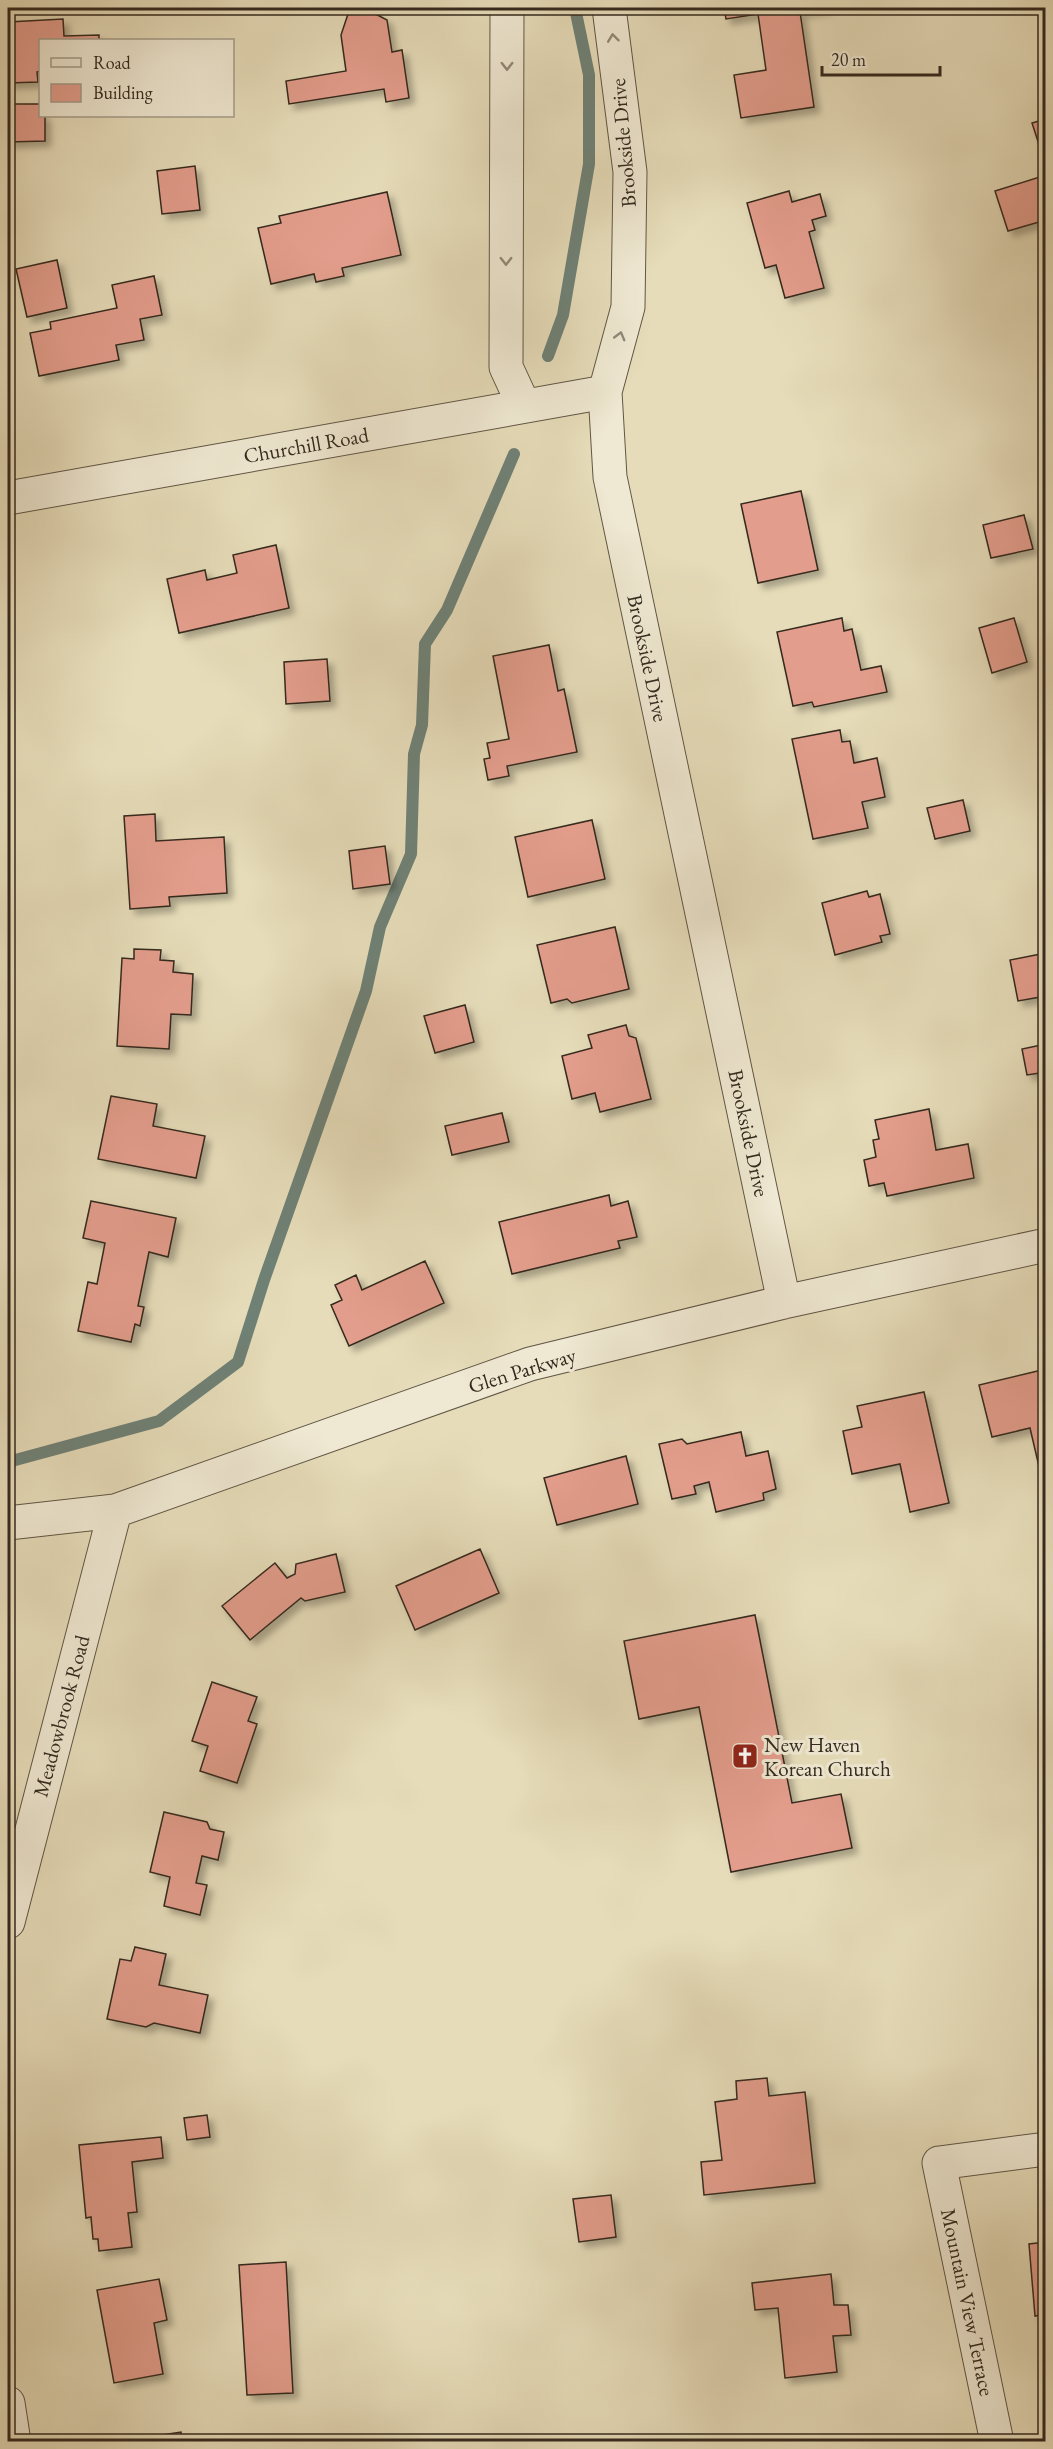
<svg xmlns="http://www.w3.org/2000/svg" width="1053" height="2449" font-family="'EB Garamond',serif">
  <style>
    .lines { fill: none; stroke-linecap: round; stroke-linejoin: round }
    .stream { stroke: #6f8176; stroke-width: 12 }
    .building { fill: #e39d8c; stroke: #34291e; stroke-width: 1.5; filter: url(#shadow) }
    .minor-casing { stroke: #605645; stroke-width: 35 }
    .minor { stroke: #efe8d2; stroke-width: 33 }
    .oneway { stroke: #928878 }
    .labels { text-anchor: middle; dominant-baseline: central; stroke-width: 6; stroke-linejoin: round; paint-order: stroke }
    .street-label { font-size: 21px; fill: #34291e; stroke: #efe8d2 }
    .poi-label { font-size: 21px; fill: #34291e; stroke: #efe8d2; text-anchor: start }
  </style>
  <defs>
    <filter id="shadow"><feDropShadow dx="5.5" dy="5.5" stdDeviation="3" flood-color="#0004"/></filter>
  </defs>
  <rect width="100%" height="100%" fill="#e6dcb9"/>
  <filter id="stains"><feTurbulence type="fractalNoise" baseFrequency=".00333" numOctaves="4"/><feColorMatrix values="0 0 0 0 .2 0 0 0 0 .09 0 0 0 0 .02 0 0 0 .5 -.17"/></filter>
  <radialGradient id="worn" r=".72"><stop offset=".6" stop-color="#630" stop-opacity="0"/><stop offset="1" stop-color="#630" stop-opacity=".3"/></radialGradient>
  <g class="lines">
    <!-- stream -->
    <path class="stream" d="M548 356 563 315 589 164V75L575 8
      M8 1462 159 1421 238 1362 264 1280 366 991 380 927 411 854 414 754 422 725 425 644 447 610 514 454"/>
  </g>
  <!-- building -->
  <path class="building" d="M724 8H829L800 12 814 107 741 118 734 75 766 70 758 14 726 19Z
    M370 11 387 20 392 52 402 50 409 98 386 102 384 89 289 104 286 81 346 71 341 35 348 14Z
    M63 19 64 36 99 35V40H40V71L37 72 38 82 8 83V22Z
    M8 104H40V116H45V141L8 142Z
    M1046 119V166L1032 123Z
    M195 166 200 210 162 214 157 171Z
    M1046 175V220L1008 231 995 191Z
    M789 191 792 202 820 194 826 216 812 220 815 230 809 232 824 288 785 298 776 265 765 268 747 203Z
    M387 192 401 255 342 268 344 276 316 282 314 274 271 284 258 228 281 223 279 216Z
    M57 260 67 308 27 317 16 269Z
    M154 276 162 315 140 319 144 340 116 345 119 360 39 376 30 333 51 329 50 322 117 308 112 285Z
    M801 491 818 570 758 583 741 504Z
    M1024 515 1033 549 991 558 983 525Z
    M276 545 289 608 179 633 167 579 205 570 207 580 237 573 233 555Z
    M842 618 844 631 852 629 861 670 881 666 887 692 814 707 812 702 793 706 777 632Z
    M1014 618 1027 662 992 673 979 628Z
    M549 645 558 691 564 689 577 752 507 766 509 776 488 780 484 759 490 758 487 743 509 739 493 656Z
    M327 659 330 701 286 704 284 662Z
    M840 730 842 742 850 741 854 763 877 758 885 797 862 802 868 828 813 839 792 739Z
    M963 800 970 831 935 839 927 808Z
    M155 814 156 841 224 837 227 893 169 897 170 906 130 909 124 816Z
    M592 820 605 879 528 897 515 837Z
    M385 846 390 884 353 889 349 851Z
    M867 891 869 897 880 894 890 934 880 936 882 942 835 955 822 903Z
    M615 927 629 989 572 1003 567 999 551 1003 537 945Z
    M134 949 161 950 160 960 174 961 173 972 193 974 191 1015 171 1014 169 1049 117 1046 122 958 134 959Z
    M1046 953V996L1018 1001 1010 960Z
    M465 1005 474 1042 435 1053 424 1016Z
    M626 1025 629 1036 636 1038 651 1099 600 1112 595 1093 572 1099 562 1056 592 1048 588 1035Z
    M1046 1044V1072L1027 1075 1022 1049Z
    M111 1096 157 1104 153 1126 205 1136 196 1178 98 1159Z
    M929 1109 936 1150 968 1144 974 1178 887 1196 884 1183 869 1186 864 1160 876 1157 873 1140 879 1139 875 1120Z
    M502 1113 509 1142 452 1155 445 1126Z
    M609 1195 611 1206 628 1201 637 1237 618 1241 620 1248 512 1274 499 1222Z
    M91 1201 176 1218 168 1257 149 1252 138 1306 144 1307 140 1326 135 1324 131 1342 78 1331 88 1282 97 1284 105 1243 83 1238Z
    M425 1261 444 1303 349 1346 331 1305 342 1300 335 1285 356 1275 362 1290Z
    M1046 1369V1488H1044L1030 1428 992 1437 979 1385Z
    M924 1392 949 1503 910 1512 900 1464 852 1474 843 1431 862 1427 857 1406Z
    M741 1432 746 1456 768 1451 776 1489 763 1493 764 1500 716 1512 709 1482 694 1486 696 1494 672 1499 659 1444 682 1439 687 1444Z
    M626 1456 638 1504 557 1525 544 1478Z
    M480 1549 499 1593 415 1630 396 1586Z
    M336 1554 345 1592 305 1601 301 1598 250 1640 222 1606 275 1563 287 1578 295 1574 296 1564Z
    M755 1615 792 1803 841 1794 852 1848 731 1872 699 1707 639 1719 624 1641Z
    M212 1682 257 1697 248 1721 257 1724 237 1783 200 1771 208 1746 192 1741Z
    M164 1812 207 1822 210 1829 224 1832 218 1860 202 1856 196 1883 207 1885 200 1915 164 1906 170 1877 150 1872Z
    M135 1947 166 1954 159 1985 208 1995 200 2033 154 2023 146 2027 107 2019 120 1959 131 1961Z
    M767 2078 769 2096 805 2092 815 2183 704 2195 701 2162 722 2160 715 2102 737 2099 736 2081Z
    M207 2115 210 2137 187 2140 184 2118Z
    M161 2137 163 2158 132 2162 137 2212 128 2213 132 2247 99 2251 98 2239H93L91 2217 86 2218 79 2145Z
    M611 2195 616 2237 579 2242 573 2199Z
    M1046 2242V2314L1035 2316 1029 2244Z
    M286 2262 293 2393 247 2395 239 2265Z
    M831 2274 834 2305H848L851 2335 833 2336 837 2372 785 2378 778 2308 755 2310 752 2283Z
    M159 2279 167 2320 154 2323 163 2374 114 2383 97 2290Z
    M181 2432 182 2442H135L134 2439Z"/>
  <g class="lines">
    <defs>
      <path id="minor" d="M507 8 506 367 524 406
        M609 8 630 172 628 307 605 392 610 477 784 1302
        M8 498 605 392
        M8 1523 115 1511 530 1364 784 1302 1046 1245
        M8 1922 115 1511
        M8 2403 14 2442
        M997 2442 939 2163 1046 2149"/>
    </defs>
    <!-- minor casing -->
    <use href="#minor" class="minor-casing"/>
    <!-- minor -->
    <use href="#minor" class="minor"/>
  </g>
  <!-- one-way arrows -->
  <defs><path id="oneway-chevron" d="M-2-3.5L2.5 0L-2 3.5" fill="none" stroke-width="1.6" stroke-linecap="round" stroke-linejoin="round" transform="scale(1.5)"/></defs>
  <g class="oneway">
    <use href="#oneway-chevron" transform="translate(613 38) rotate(-97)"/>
    <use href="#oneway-chevron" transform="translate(507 66) rotate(90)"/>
    <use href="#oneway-chevron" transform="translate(506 261) rotate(90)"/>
    <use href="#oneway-chevron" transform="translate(620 336) rotate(-75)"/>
  </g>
  <!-- icons -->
  <defs>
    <symbol id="church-square" viewBox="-11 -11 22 22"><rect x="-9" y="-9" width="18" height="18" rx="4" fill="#8f2418" stroke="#efe8d2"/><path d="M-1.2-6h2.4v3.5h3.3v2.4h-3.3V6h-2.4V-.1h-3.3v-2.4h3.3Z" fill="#fff"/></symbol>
  </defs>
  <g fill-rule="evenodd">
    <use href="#church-square" x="730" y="1741" width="30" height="30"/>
  </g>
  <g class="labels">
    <!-- street labels -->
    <g class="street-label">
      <text transform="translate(623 143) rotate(-95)">Brookside Drive</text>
      <text transform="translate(306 445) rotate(-10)">Churchill Road</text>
      <text transform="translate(648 658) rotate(78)">Brookside Drive</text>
      <text transform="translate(749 1133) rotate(78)">Brookside Drive</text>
      <text transform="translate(522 1370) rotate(-17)">Glen Parkway</text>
      <text transform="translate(61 1716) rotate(-75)">Meadowbrook Road</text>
      <text transform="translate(968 2302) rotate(78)">Mountain View Terrace</text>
    </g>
    <!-- poi labels -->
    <g class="poi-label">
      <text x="764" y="1744">New Haven<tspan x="764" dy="24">Korean Church</tspan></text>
    </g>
  </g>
  <!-- margin -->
  <rect width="1053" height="2449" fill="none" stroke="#e6dcb9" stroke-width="30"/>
  <rect x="9" y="9" width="1035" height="2431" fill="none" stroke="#34291e" stroke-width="3"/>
  <rect x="15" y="15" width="1023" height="2419" fill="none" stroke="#34291e" stroke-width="1.5"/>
  <!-- legend -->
  <rect x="39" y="39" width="195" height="78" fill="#efe8d2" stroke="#a49c8a" stroke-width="1.5"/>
  <rect x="51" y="58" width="30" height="9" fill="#efe8d2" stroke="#a49c8a" stroke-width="1.5"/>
  <text x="93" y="69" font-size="18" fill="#34291e">Road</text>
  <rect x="51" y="84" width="30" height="18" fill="#e39d8c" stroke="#a49c8a" stroke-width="1.5"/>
  <text x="93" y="99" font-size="18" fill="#34291e">Building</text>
  <!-- scale -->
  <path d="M822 66v9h118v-9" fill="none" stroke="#34291e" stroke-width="3"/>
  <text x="831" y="66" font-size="18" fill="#34291e" stroke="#efe8d2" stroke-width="4.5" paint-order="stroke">20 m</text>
  <rect width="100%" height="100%" filter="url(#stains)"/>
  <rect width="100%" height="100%" fill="url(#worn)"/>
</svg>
